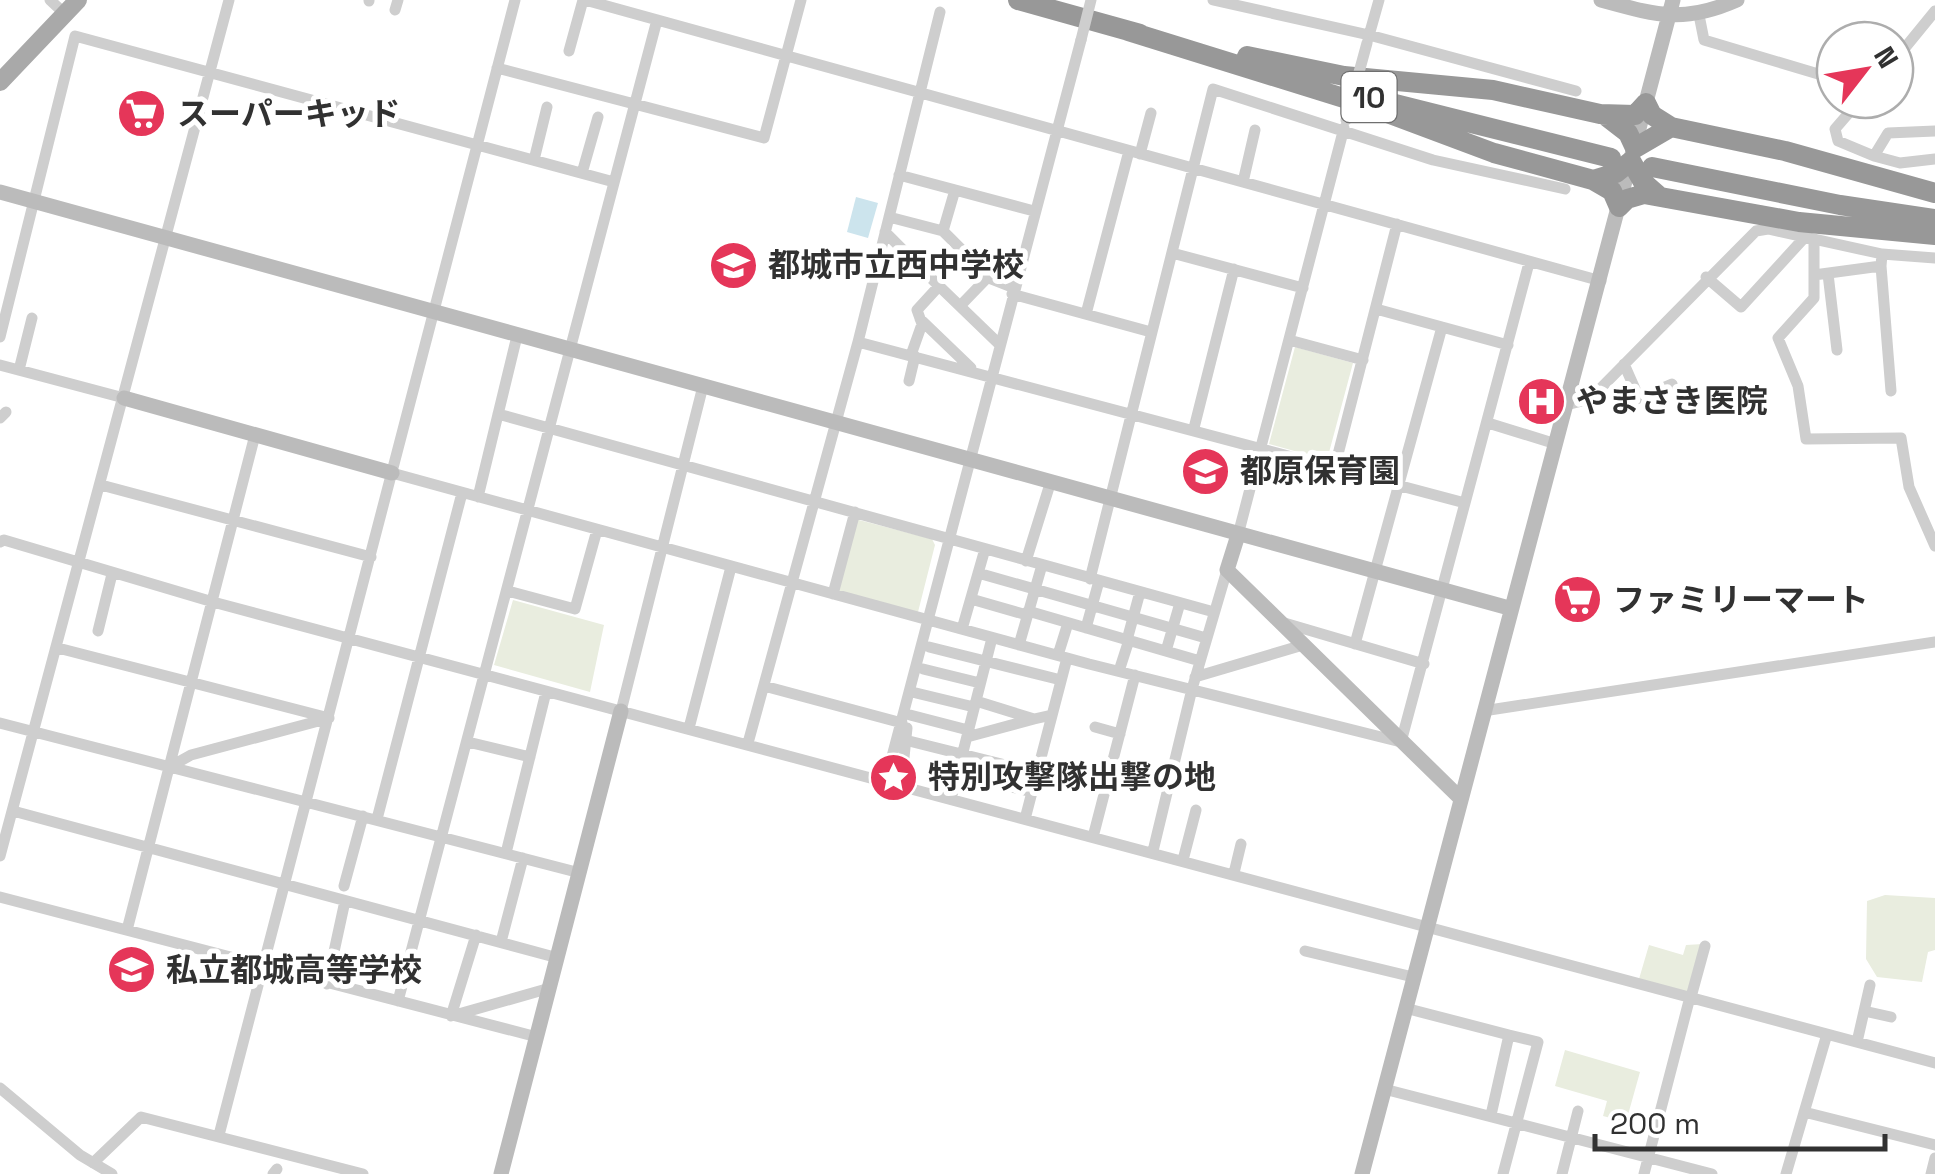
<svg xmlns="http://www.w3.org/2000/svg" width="1935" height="1174" font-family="'Space Grotesk','Noto Sans JP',sans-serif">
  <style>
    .green { fill: #e9eddf }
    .water { fill: #cce4ed }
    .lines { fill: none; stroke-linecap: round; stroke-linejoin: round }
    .street { stroke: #cecece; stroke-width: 11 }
    .secondary { stroke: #bbb; stroke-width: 15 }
    .primary { stroke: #a9a9a9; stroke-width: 18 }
    .highway { stroke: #989898; stroke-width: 20 }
    .street-bridge { stroke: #cecece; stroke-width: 11 }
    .labels { text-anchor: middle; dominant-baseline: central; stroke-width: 10; stroke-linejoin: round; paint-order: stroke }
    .shield { fill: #fff; stroke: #6f6f6f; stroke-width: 2.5 }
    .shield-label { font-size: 30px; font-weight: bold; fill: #313131 }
    .poi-label { font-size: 32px; font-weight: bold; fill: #313131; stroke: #fff; text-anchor: start }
  </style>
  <rect width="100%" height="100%" fill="#fff"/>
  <!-- green -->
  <path class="green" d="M1295 347 1353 363 1327 460 1269 444Z
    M855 519 932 539 935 545 918 612 837 591Z
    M513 600 604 625 590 692 494 665Z
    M1885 895 1935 898V950L1928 952 1922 982 1877 977 1866 959 1867 901Z
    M1703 944 1688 994 1639 979 1649 945 1683 955 1686 945Z
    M1565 1050 1640 1072 1626 1122 1603 1116 1607 1101 1555 1086Z"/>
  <!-- water -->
  <path class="water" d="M856 197 878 203 868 238 847 232Z"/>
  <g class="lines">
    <!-- street -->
    <path class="street" d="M50 0 65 14
      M585 0 1601 281
      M1213 0 1369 35 1576 91
      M369 1V0
      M395 10 398 0
      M1699 15 1704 40 1835 79
      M1368 39 1379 0
      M569 51 583 0
      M1895 60 1935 11
      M497 68 764 138 801 0
      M1860 100 1835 129 1838 141 1874 156 1888 133 1935 131
      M1140 154 1151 113
      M1874 156 1900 163 1935 159
      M534 160 547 107
      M582 173 598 117
      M899 175 1034 211
      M1243 182 1255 130
      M889 217 943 231 955 190
      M943 231 991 279 1014 288
      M885 232 939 286
      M1814 239V298L1778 338 1798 386 1806 439 1901 438 1909 487 1935 546
      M1172 253 1303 288
      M1881 266 1891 391
      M1828 274 1837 350
      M1814 275 1881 266 1882 254 1935 258
      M1706 277 1741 307 1805 237
      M1012 294 1151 332
      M960 306 988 277
      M1376 309 1508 345
      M1086 314 1129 151
      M920 319 971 368
      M0 337 75 36 614 182
      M1289 340 1363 360
      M911 355 922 324 917 310 939 286 998 343
      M1624 364 1639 398
      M0 365 124 398
      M19 370 32 318
      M909 381 915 356
      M1566 405 1590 399 1756 231 1768 229 1882 254
      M1618 407 1672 384
      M498 414 1214 612
      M0 418 6 412
      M1488 423 1556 444
      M1194 428 1234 269
      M1335 466 1397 224
      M392 473 1089 664 1401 742 1465 503 858 342
      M101 485 371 557
      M478 497 517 336
      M1465 503 1529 263
      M1238 535 1344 128
      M0 542 4 540 213 602 1935 1063
      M1026 561 1050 484
      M978 573 1206 638
      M1090 579 1213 89 1433 160 1565 189
      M508 591 575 609 597 530
      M833 594 855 512
      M971 599 1027 615
      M1028 611 1200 661
      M1281 622 1424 664
      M1086 628 1099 581
      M962 629 985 549
      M98 631 112 574
      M1127 640 1140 592
      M1355 644 1442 327
      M1019 645 1042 565
      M929 647 1061 680
      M58 648 329 718
      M1166 651 1180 603
      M1058 655 1068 623
      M923 669 980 683
      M1119 671 1129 640
      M1195 677 1303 645
      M764 686 902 723
      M916 693 974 707
      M976 701 1034 719 1052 715
      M621 711 703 386
      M1483 711 1935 642
      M910 715 968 730
      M0 723 580 873
      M1095 727 1120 734
      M689 728 731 567
      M967 737 1034 719
      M905 740 1037 773
      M468 742 530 757
      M748 743 858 342 940 12
      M173 765 191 755 326 719
      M1172 772 1197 779
      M957 773 1032 792
      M885 783 1081 40
      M901 787 907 728
      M951 799 992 638
      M13 811 558 958
      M377 819 462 493
      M1025 819 1067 658
      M1093 837 1135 675
      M1153 851 1192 689 1227 570
      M506 853 546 692
      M0 856 229 0
      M1183 860 1196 810
      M1234 873 1241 844
      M344 886 363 816
      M0 897 537 1037
      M127 930 255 435
      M501 942 523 858
      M1305 951 1413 977
      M327 984 345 901
      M1691 997 1705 946
      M398 1001 657 20
      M1405 1008 1509 1035
      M1864 1011 1891 1017
      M455 1015 550 988
      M451 1016 476 935
      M1857 1042 1870 985
      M0 1088 80 1155 112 1174
      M1384 1089 1712 1174
      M1804 1112 1935 1145
      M1491 1115 1509 1035 1538 1042 1503 1174
      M219 1135 515 0
      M93 1163 141 1117 363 1174
      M273 1174 277 1169
      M1562 1174 1578 1111
      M1644 1174 1690 997
      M1786 1174 1827 1034
      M1931 1174 1935 1158"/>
    <!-- secondary -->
    <path class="secondary" d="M1601 0C1656 15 1683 24 1737 0
      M0 192 1509 608
      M124 398 392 473
      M1238 535 1227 570 1460 798
      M501 1174 621 711
      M1362 1174 1673 0"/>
    <!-- primary -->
    <path class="primary" d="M0 82 78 0"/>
    <!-- highway -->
    <path class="highway" d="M1018 0 1140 34
      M1128 31 1363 104 1494 153 1593 180 1612 191 1619 207 1627 199 1644 194 1799 222 1935 235
      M1247 56 1344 76 1493 90 1600 114 1635 115 1646 103 1652 115 1671 127 1785 151 1935 193
      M1395 104 1611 158
      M1606 116 1628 133 1635 148 1671 127
      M1652 167 1840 205 1935 219
      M1593 180 1616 173 1631 161 1643 182 1659 196"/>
    <!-- street-bridge -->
    <path class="street-bridge" d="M1081 40 1091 0
      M1346 120 1367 43"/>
  </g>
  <!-- icons -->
  <defs>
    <symbol id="supermarket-disc" viewBox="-11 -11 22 22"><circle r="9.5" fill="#e53659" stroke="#fff"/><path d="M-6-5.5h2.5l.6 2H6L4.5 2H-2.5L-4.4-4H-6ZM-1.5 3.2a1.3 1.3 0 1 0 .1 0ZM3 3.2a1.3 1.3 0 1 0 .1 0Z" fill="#fff"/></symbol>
    <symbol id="school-disc" viewBox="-11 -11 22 22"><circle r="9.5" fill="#e53659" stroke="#fff"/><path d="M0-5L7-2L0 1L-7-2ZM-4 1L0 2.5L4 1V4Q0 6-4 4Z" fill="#fff"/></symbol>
    <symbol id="hospital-disc" viewBox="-11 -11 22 22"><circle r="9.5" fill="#e53659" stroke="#fff"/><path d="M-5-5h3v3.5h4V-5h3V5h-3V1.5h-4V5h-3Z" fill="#fff"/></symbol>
    <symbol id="sight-disc" viewBox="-11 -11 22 22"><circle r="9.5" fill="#e53659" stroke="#fff"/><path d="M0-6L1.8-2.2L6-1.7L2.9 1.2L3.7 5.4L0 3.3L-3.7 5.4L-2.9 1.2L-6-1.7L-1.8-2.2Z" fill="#fff"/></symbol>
  </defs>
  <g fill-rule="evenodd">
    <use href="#supermarket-disc" x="114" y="86" width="55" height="55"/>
    <use href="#school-disc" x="706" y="238" width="55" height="55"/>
    <use href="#hospital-disc" x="1514" y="374" width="55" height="55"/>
    <use href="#school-disc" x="1178" y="444" width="55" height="55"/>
    <use href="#supermarket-disc" x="1550" y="572" width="55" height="55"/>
    <use href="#sight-disc" x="866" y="750" width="55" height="55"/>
    <use href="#school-disc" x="104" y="942" width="55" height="55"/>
  </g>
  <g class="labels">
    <!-- shield labels -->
    <rect class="shield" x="1341.5" y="72" width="55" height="50" rx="8"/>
    <g class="shield-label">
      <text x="1369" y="97">10</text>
    </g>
    <!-- poi labels -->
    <g class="poi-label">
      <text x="177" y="114">スーパーキッド</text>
      <text x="768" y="265">都城市立西中学校</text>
      <text x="1576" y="401">やまさき医院</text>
      <text x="1240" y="471">都原保育園</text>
      <text x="1613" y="600">ファミリーマート</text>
      <text x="928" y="777">特別攻撃隊出撃の地</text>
      <text x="166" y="970">私立都城高等学校</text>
    </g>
  </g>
  <!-- north arrow -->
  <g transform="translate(1865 70) rotate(59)"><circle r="48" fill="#ffffff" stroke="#adadad" stroke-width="2.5"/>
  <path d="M0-8L18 38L0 25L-18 38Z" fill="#e53659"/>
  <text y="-15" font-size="28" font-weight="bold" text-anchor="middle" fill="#313131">N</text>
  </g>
  <!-- scale -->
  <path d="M1595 1134v15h290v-15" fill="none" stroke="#313131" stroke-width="5"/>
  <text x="1610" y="1134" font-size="30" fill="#313131" stroke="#ffffff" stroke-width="8" paint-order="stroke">200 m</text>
</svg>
